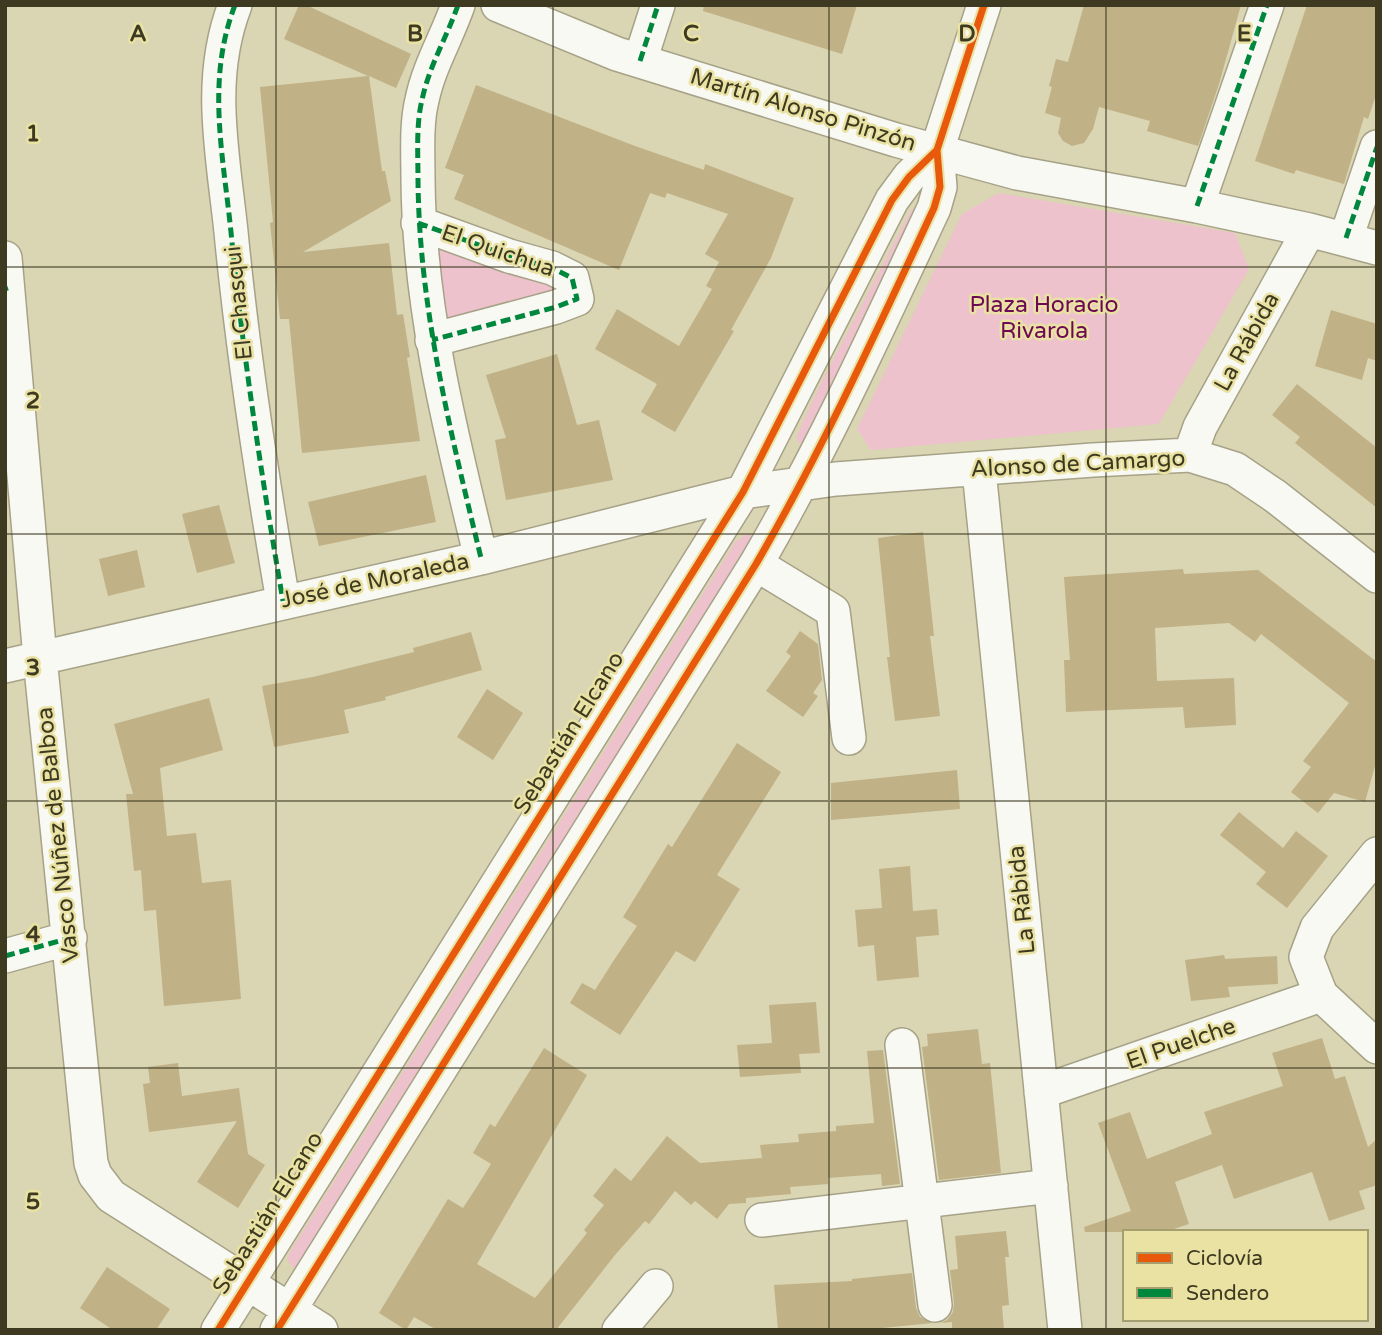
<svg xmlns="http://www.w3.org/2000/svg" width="1382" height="1335" font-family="'Varela Round',sans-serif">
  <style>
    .green { fill: #edc2cc }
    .building { fill: #c0b186 }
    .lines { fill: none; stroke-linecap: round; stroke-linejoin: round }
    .minor-casing { stroke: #a6a287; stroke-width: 36 }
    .minor { stroke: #f9f9f4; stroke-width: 33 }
    .quiet { stroke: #00873e; stroke-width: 5; stroke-dasharray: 10 5; stroke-linecap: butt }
    .cycleway-casing { stroke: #eae2a3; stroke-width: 11 }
    .cycleway { stroke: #e8590c; stroke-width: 7 }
    .grid { fill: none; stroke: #3d3a21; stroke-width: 2; stroke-opacity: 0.55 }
    .labels { text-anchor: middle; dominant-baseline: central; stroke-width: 5; stroke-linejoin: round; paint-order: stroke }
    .street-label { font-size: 23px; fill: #3d3a21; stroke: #eae2a3 }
    .park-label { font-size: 23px; fill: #6d0854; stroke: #eae2a3 }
    .grid-label { font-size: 23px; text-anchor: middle; font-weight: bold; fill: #3d3a21; stroke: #eae2a3; stroke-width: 5; stroke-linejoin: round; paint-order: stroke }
  </style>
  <rect width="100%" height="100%" fill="#dad5b3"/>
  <!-- green -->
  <path class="green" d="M999 193 1235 233 1249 269 1159 424 871 450 857 429 962 214Z
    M918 206 921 213 802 446 797 440V435L818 389 911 210Z
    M429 238 512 266 569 295 438 328Z
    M747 534 757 538 296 1271 287 1260 290 1252 729 552 735 542Z"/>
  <!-- building -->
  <path class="building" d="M299 5H306L411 54 396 88 369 76 382 171H385L391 201 303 252 389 243 397 315 403 314 410 357 407 358 420 441 302 453 289 319H280L270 223 273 222 260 87 368 76 284 39Z
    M704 5H857L842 54 703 11Z
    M1084 5H1241L1219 84 1198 146 1147 131 1150 121 1099 107 1093 129 1084 143 1072 146 1063 141 1058 133 1061 118 1045 113 1052 87 1049 86 1056 59 1068 62Z
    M1307 5H1377V92L1368 119 1364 117 1344 184 1296 170 1294 174 1255 161Z
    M476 85 635 146 704 170 705 164 794 198 771 258 731 330 734 331 675 432 641 412 657 384 595 349 617 309 679 346 712 289 706 286 719 262 705 254 728 214 667 193 665 198 650 193 619 270 454 199 464 175 445 168Z
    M1331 310 1377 324V361L1368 358 1362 380 1315 366Z
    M557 354 577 425 599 420 613 480 506 500 495 440 506 438 486 375Z
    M1297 384 1377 448V508L1295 443 1300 437 1272 415Z
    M426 475 436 522 319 546 308 502Z
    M219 505 235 563 197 573 182 514Z
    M923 532 934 636H930L940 716 895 721 887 657H890L878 538Z
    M137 550 145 587 108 596 99 559Z
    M1183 569 1184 574 1258 570 1377 662V759L1365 802 1334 793 1318 813 1291 792 1311 767 1303 761 1349 703 1261 634 1255 642 1229 623 1155 628 1157 681 1234 678 1236 725 1185 728 1183 707 1066 712 1064 660H1070L1064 577Z
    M800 631 818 644 822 680 813 693 818 696 803 717 766 691 791 656 786 652Z
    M471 632 482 670 385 697 386 700 344 710 349 733 274 747 262 686 313 677 414 652 413 648Z
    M487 689 523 713 493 760 457 737Z
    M209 698 223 750 160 768 167 836 196 833 202 883 231 880 241 999 164 1006 156 910 144 911 141 870 134 871 126 794H133L114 724Z
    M737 743 781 772 717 875 740 889 695 962 676 951 620 1035 570 1003 582 983 595 990 614 960 637 926 623 917 668 844 672 847Z
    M957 770 960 809 831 820V783Z
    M1239 812 1283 848 1296 831 1328 856 1287 908 1256 884 1266 872 1220 835Z
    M910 866 913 911 937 909 939 935 916 937 919 977 877 981 874 945 858 947 855 910 882 908 879 869Z
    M1224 955 1225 959 1277 956 1278 984 1228 987 1230 997 1191 1001 1185 960Z
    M816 1002 820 1053 799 1054 801 1073 740 1077 737 1045 772 1043 769 1005Z
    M978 1029 982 1064 990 1063 1001 1173 939 1180 922 1047 928 1046 927 1034Z
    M1322 1038 1335 1079 1345 1076 1368 1147 1377 1139V1185L1359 1191 1365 1209 1329 1221 1312 1172 1234 1199 1222 1165 1175 1182 1189 1224 1165 1232H1085L1084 1227 1131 1211 1098 1123 1130 1112 1147 1159 1212 1134 1204 1112 1283 1086 1272 1053Z
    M544 1048 587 1075 477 1264 535 1298 587 1233 584 1230 604 1205 593 1196 615 1168 631 1181 667 1136 700 1163 762 1158 760 1145 799 1142 798 1134 836 1131V1126L874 1123 867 1051 883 1050 900 1184 882 1186 881 1174 828 1178V1184L790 1187 791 1194 746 1198V1203L729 1204 717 1219 695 1201 691 1205 675 1191 649 1224 645 1221 615 1255 556 1330H437L414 1317 406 1330 379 1313 448 1199 463 1208 476 1188 491 1164 473 1153 490 1124 495 1127Z
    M178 1063 182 1096 239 1088 248 1154 265 1165 238 1208 197 1182 237 1121 149 1132 143 1084 150 1083 148 1067Z
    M1006 1231 1009 1257H1005L1009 1305 1002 1306 1004 1330H952V1322L941 1323 947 1320 953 1312 954 1303 950 1270 958 1269 955 1236Z
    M107 1267 170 1309 156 1330H113L80 1308Z
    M912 1273 916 1308 920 1317 932 1323 863 1330H778L774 1285 852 1281V1279Z"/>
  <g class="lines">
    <defs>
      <path id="minor" d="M235 5C206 80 223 154 231 232 243 356 262 479 283 601
        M458 5C447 37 429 66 422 100 416 124 418 154 418 180 419 308 451 434 481 558
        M498 5 617 54 896 140 1017 173 1197 206 1309 230 1377 248
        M640 61 658 5
        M1197 206 1267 5
        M418 223 509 256 552 268 572 278 577 299 556 307 432 340
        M1346 238 1377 147
        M5 258 40 658 91 1163 95 1175 111 1196 321 1330
        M1190 455 1200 427 1309 230
        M979 470 1065 1330
        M756 564 833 611 849 738
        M5 666 481 558 743 492 836 479 1093 460 1190 455 1235 469 1275 496 1377 576
        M1377 854 1317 928 1306 957 1321 995 1377 1047
        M5 956 70 938
        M902 1045 935 1305
        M1041 1092 1321 995
        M762 1220 1051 1186
        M218 1330 743 492 892 200 909 177 937 150
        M277 1330 756 564C823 449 878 328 934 208L940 187 937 150 984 5
        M619 1330 656 1286"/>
    </defs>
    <!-- minor casing -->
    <use href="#minor" class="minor-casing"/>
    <!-- minor -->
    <use href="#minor" class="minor"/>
    <!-- quiet -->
    <path class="quiet" d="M235 5C206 80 223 154 231 232 243 356 262 479 283 601
      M458 5C447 37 429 66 422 100 416 124 418 154 418 180 419 308 451 434 481 558
      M640 61 658 5
      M1197 206 1267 5
      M418 223 509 256 552 268 572 278 577 299 556 307 432 340
      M1346 238 1377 147
      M5 289 8 288
      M5 956 70 938"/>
    <defs>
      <path id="cycleway" d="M218 1330 743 492 892 200 909 177 937 150
        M277 1330 756 564C823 449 878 328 934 208L940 187 937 150 984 5"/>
    </defs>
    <!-- cycleway casing -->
    <use href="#cycleway" class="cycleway-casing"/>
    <!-- cycleway -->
    <use href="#cycleway" class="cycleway"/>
  </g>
  <!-- grid -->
  <path class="grid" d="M276 5V1330M553 5V1330M829 5V1330M1106 5V1330M5 267H1377M5 534H1377M5 801H1377M5 1068H1377"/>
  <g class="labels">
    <!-- street labels -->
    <g class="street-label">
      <text transform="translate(803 110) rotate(17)">Martín Alonso Pinzón</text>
      <text transform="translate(498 251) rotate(19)">El Quichua</text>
      <text transform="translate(239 303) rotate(-96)">El Chasqui</text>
      <text transform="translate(1247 342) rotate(-61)">La Rábida</text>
      <text transform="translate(1078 464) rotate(-3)">Alonso de Camargo</text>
      <text transform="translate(375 581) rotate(-12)">José de Moraleda</text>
      <text transform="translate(569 733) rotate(-58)">Sebastián Elcano</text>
      <text transform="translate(58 835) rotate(-96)">Vasco Núñez de Balboa</text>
      <text transform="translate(1022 900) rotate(-96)">La Rábida</text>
      <text transform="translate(1181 1044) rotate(-19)">El Puelche</text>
      <text transform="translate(268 1213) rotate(-58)">Sebastián Elcano</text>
    </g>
    <!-- park labels -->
    <g class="park-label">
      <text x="1044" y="305">Plaza Horacio<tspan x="1044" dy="26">Rivarola</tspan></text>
    </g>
  </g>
  <g class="grid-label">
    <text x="138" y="41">A</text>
    <text x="415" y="41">B</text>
    <text x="691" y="41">C</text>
    <text x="967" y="41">D</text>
    <text x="1244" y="41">E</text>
    <text x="33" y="141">1</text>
    <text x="33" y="408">2</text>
    <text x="33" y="675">3</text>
    <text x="33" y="942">4</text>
    <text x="33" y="1209">5</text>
  </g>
  <!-- border -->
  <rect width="1382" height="1335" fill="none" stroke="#3d3a21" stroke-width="14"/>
  <!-- legend -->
  <rect x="1123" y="1230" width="245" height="91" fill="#eae2a3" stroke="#a59f6f" stroke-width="2"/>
  <rect x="1137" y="1253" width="35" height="10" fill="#e8590c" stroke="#a59f6f" stroke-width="2"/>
  <text x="1186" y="1265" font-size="21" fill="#3d3a21">Ciclovía</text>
  <rect x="1137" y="1288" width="35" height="10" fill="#00873e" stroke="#a59f6f" stroke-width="2"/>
  <text x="1186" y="1300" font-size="21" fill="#3d3a21">Sendero</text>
</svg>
